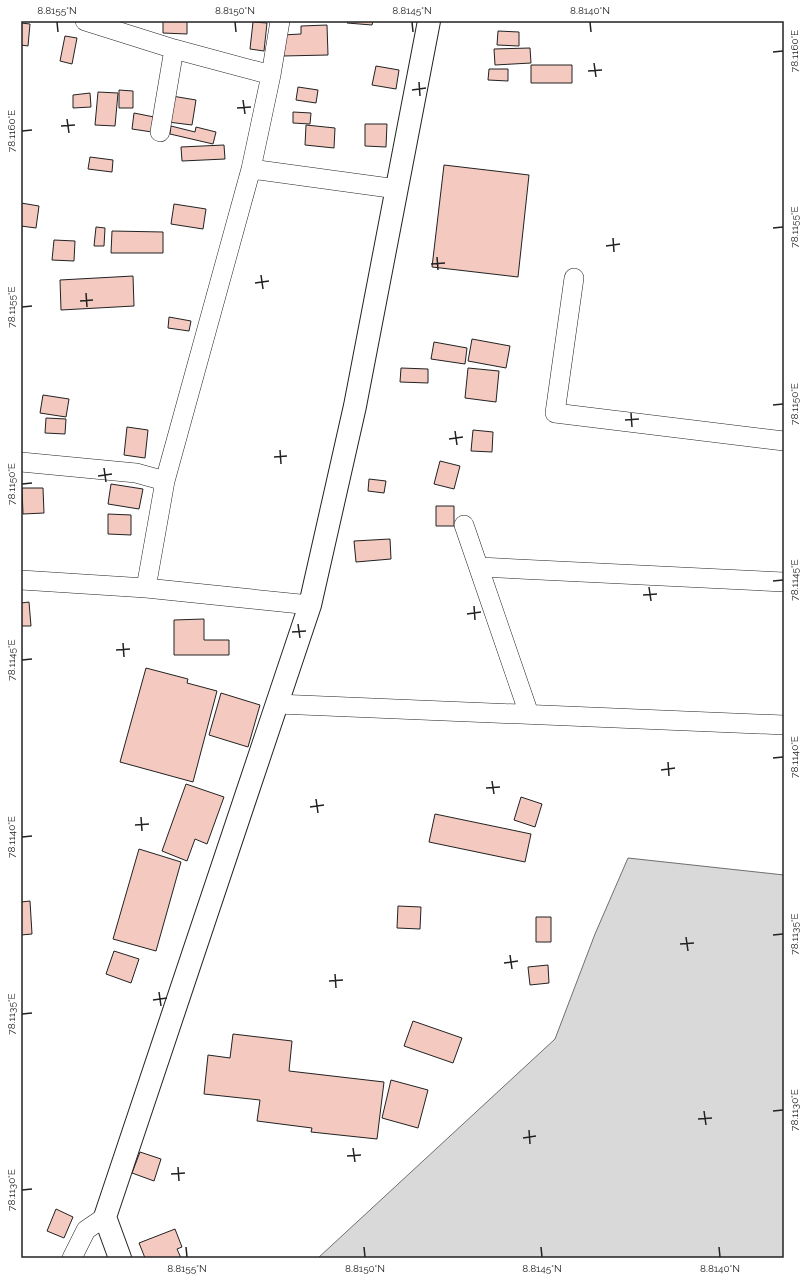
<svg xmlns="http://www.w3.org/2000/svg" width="805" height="1279" font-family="Raleway,sans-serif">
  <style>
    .water { fill: #d9d9d9; stroke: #6f6f6f }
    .building { fill: #f3c9c0; stroke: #222 }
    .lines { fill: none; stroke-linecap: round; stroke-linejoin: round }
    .minor-casing { stroke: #222; stroke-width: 20 }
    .tertiary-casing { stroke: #222; stroke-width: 24 }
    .minor { stroke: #fff; stroke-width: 19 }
    .tertiary { stroke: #fff; stroke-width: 22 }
    .ticks { fill: none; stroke: #222; stroke-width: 1.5 }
    .neatline { fill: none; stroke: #222; stroke-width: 1.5 }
    .ticks-label { font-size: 10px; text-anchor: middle; fill: #222 }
  </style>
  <rect width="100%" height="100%" fill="#fff"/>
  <!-- water -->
  <path class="water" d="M628 858 784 875V1258H318L555 1039 595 934Z"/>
  <!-- building -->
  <path class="building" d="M163 21H187V34L163 33Z
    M348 21H373L372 25 347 23Z
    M253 22 267 23 264 51 250 49Z
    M21 23 30 24 28 46 21 45Z
    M327 25 328 55 283 56 282 35 301 34V26Z
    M498 31 519 32V46L497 45Z
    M65 36 77 38 72 64 60 61Z
    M530 48 531 63 495 65 494 49Z
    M531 65H572V83H531Z
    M376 66 399 70 396 89 372 85Z
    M489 69H508V81L488 80Z
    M298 87 318 90 316 103 296 100Z
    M119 90 133 91V108H119Z
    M98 92 118 93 115 126 95 125Z
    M90 93 91 107 73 108V95Z
    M172 96 196 100 192 125 168 122Z
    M293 112 311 113 310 124 293 123Z
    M134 113 154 117 152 132 132 129Z
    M365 124H387L386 147 365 146Z
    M306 125 335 128 334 148 305 145Z
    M171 126 195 132 196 127 216 132 213 144 170 134Z
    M224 145 225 159 182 161 181 147Z
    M90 157 113 160 112 172 88 169Z
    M444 165 529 175 518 277 432 267Z
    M21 203 39 206 36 228 21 226Z
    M174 204 206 209 203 229 171 224Z
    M96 227 105 228 104 246H94Z
    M112 231 163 232V253H111Z
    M54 240 75 241 74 261 52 260Z
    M133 276 134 306 61 310 60 280Z
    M169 317 191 321 189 331 168 328Z
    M472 339 510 346 506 368 468 361Z
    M434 342 467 348 465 364 431 359Z
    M401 368 428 369V383L400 382Z
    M468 368 499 371 496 402 465 398Z
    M43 395 69 399 66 417 40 413Z
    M46 418 66 419 65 434 45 433Z
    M127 427 148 430 145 458 124 455Z
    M473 430 493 432 492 452 471 451Z
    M440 461 460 466 454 489 434 484Z
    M369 479 386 481 384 493 368 491Z
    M111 484 143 489 139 509 108 504Z
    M22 488H43L44 513 23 514Z
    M436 506H454V526H436Z
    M108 514 131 515V535L108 534Z
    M390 539 391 559 356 562 354 541Z
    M29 602 31 626H21V603Z
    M204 619V640H229V655H174V620Z
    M146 668 188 679 187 683 217 691 193 782 120 762Z
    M221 693 260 705 248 747 209 735Z
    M186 784 224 797 207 844 195 839 187 861 162 851Z
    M521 797 542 804 535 827 514 820Z
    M435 814 531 834 525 862 429 842Z
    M139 849 181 862 156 951 113 939Z
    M30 901 32 934 21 935V902Z
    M398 906 421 907 420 929 397 928Z
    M536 917H551V942H536Z
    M114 951 139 959 131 983 106 974Z
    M548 965 549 983 530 985 528 967Z
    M413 1021 462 1038 453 1063 404 1046Z
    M233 1034 292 1041 289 1071 384 1082 377 1139 311 1132 312 1128 257 1121 260 1100 204 1094 208 1055 230 1058Z
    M391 1080 428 1090 418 1128 382 1118Z
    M140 1152 161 1159 154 1181 132 1173Z
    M56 1209 73 1217 64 1238 47 1231Z
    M175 1229 182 1247 177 1249 181 1258H145L139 1243Z"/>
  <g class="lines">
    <defs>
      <path id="minor" d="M85 21 174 49 271 75
        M160 132 174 49
        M251 169 397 189
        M574 278 555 413 784 441
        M21 462 136 473 165 481
        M464 525 529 714
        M479 567 784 582
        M21 580 146 588 310 605
        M146 588 165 481 251 169 271 75 280 21
        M277 704 784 725
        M72 1258 86 1230 105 1217"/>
      <path id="tertiary" d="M120 1258 105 1217 310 605 355 406 429 21"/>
    </defs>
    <!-- minor casing -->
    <use href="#minor" class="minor-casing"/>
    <!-- tertiary casing -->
    <use href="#tertiary" class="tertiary-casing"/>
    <!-- minor -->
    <use href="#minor" class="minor"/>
    <!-- tertiary -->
    <use href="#tertiary" class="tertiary"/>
  </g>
  <!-- ticks -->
  <path class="ticks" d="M57 22 58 32M235 22 236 32M412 22 413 32M590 22 591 32M773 52 783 51M594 63 596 77M588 71 602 70M419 82 420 96M412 90 426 88M243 100 245 114M237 108 251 107M67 119 69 133M61 126 75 125M22 131 32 130M773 228 783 227M613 238 614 252M606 246 620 244M437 257 438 270M431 264 445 263M261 275 263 289M255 283 269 281M86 293 87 307M80 301 93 300M22 307 32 306M773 405 783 404M631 413 632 427M625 420 639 419M455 431 457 445M449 439 463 437M280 450 281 464M274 457 287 456M104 468 106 482M98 476 112 474M22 484 32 483M773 581 783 580M649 587 651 601M643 595 657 594M474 606 475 620M467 614 481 612M298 624 300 638M292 632 306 631M123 643 124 657M116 650 130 649M22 660 32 659M773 758 783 757M668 762 669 776M661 770 675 768M492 781 494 794M486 788 500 787M316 799 318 813M310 807 324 805M141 817 142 831M135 825 149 824M22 837 32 836M773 935 783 934M686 937 688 951M680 944 694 943M510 955 512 969M504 963 518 961M335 974 336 988M329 981 343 980M159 992 161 1006M153 1000 167 998M22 1014 32 1013M704 1111 706 1125M773 1111 783 1110M698 1119 712 1118M529 1130 530 1144M523 1138 536 1136M353 1148 355 1162M347 1156 361 1155M178 1167 179 1181M171 1174 185 1173M22 1190 32 1189M186 1247 187 1257M364 1247 365 1257M541 1247 542 1257M719 1247 720 1257"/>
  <!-- border -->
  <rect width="805" height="1279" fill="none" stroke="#ffffff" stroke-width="44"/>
  <rect x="22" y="22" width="761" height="1235" class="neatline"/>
  <g class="ticks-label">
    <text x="57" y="14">8.8155°N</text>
    <text x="235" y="14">8.8150°N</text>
    <text x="412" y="14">8.8145°N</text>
    <text x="590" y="14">8.8140°N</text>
    <text transform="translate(794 51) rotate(-90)" y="4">78.1160°E</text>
    <text transform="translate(11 131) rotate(-90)" y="4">78.1160°E</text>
    <text transform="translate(794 227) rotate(-90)" y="4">78.1155°E</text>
    <text transform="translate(11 307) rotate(-90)" y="4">78.1155°E</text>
    <text transform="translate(794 404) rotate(-90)" y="4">78.1150°E</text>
    <text transform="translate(11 484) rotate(-90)" y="4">78.1150°E</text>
    <text transform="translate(794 580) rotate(-90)" y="4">78.1145°E</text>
    <text transform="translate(11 660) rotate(-90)" y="4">78.1145°E</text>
    <text transform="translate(794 757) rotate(-90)" y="4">78.1140°E</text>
    <text transform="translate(11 837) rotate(-90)" y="4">78.1140°E</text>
    <text transform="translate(794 934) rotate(-90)" y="4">78.1135°E</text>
    <text transform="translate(11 1014) rotate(-90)" y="4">78.1135°E</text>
    <text transform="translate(794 1110) rotate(-90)" y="4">78.1130°E</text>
    <text transform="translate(11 1190) rotate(-90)" y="4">78.1130°E</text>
    <text x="187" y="1272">8.8155°N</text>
    <text x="365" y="1272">8.8150°N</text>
    <text x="542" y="1272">8.8145°N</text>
    <text x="720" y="1272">8.8140°N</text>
  </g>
</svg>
